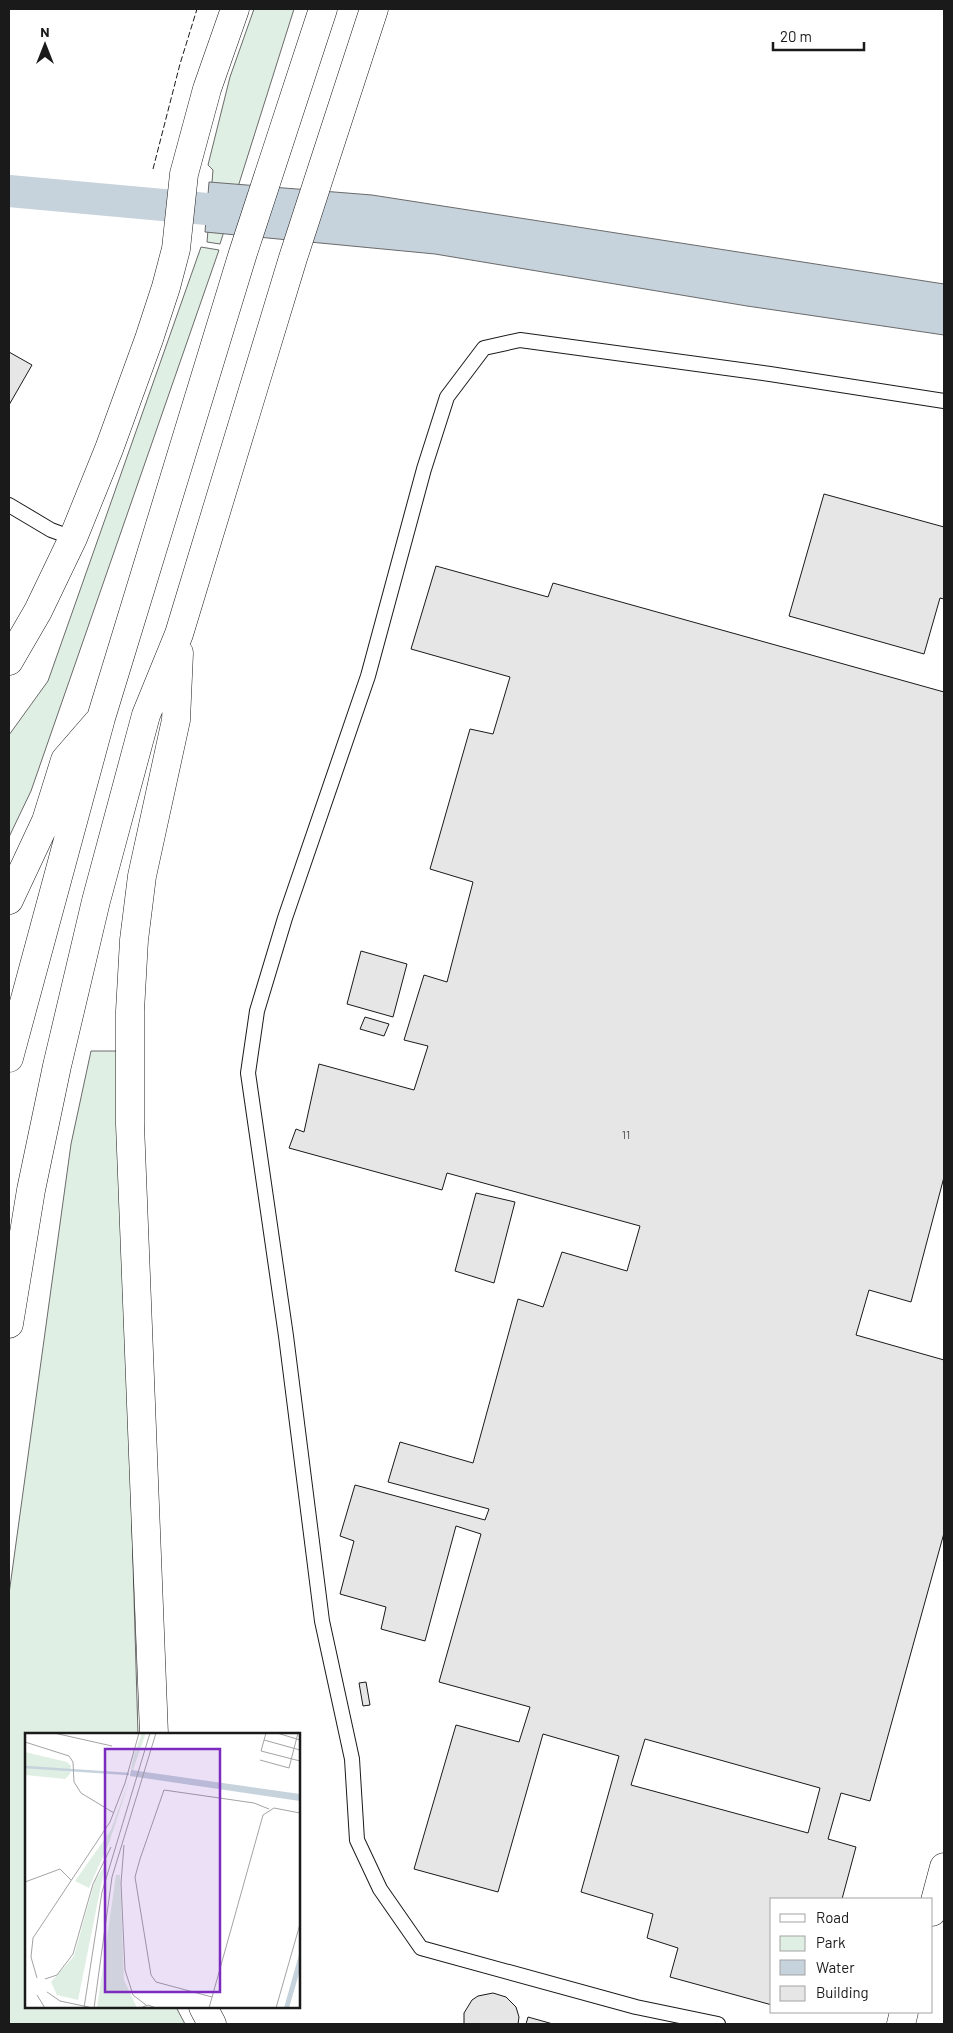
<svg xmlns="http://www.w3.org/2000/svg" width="953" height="2033" font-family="Barlow,sans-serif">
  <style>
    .green { fill: #e0efe3; stroke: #6a6a6a }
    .water { fill: #c6d2dc; stroke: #6a6a6a }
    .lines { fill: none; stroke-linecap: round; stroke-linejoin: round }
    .canal { stroke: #c6d2dc; stroke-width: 32 }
    .building { fill: #e6e6e6; stroke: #1a1a1a; fill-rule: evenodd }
    .lane-casing { stroke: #1a1a1a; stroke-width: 16 }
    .street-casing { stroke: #1a1a1a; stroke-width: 29 }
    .highway-casing { stroke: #1a1a1a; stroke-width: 29 }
    .lane { stroke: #fff; stroke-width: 14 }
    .street { stroke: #fff; stroke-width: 28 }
    .highway { stroke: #fff; stroke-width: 28 }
    .fence { stroke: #1a1a1a; stroke-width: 1; stroke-dasharray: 6 2.5; stroke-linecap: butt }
    .labels { text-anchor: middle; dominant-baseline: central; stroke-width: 4; stroke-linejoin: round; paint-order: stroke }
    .number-label { font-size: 12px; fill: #4d4d4d }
    .inset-river { fill: none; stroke: #c6d2dc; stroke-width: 2.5 }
    .inset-road { fill: none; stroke: #a3a3a3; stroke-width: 1 }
    .view { fill: #7b2cbf; fill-opacity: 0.15; stroke: #7b2cbf; stroke-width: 2.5 }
    .inset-edge { fill: none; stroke: #1a1a1a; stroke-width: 2.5 }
  </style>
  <rect width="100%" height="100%" fill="#fff"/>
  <!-- green -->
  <path class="green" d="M254 9H294L220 244 207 242 213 170 208 165 230 77Z
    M201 247 219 250 31 791 9 837V735L48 681Z
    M91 1051H118L138 1734H26V2007H176L185 2024H9V1594L71 1144Z"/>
  <!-- water -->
  <path class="water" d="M209 182 372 195 944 284V335L747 306 435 254 205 232Z"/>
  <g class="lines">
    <!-- canal -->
    <path class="canal" d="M9 191 251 213"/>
  </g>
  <!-- building -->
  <path class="building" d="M9 352 32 365 9 405Z
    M824 494 944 527V599L940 598 924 654 789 616Z
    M436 566 548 597 553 583 944 692V1177L911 1302 869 1290 856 1335 944 1360V1533L870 1801 841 1793 828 1839 856 1847 842 1899H772V2005L670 1977 678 1948 647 1938 653 1914 581 1892 619 1756 543 1734 498 1892 414 1869 456 1725 519 1742 530 1707 439 1682 481 1534 456 1526 425 1641 381 1629 386 1607 340 1594 354 1541 340 1536 355 1485 485 1520 489 1509 388 1482 400 1442 473 1463 518 1299 543 1307 562 1252 627 1271 640 1226 447 1173 442 1190 289 1148 296 1129 304 1132 319 1064 414 1090 428 1046 404 1040 424 975 447 982 473 882 430 869 470 729 493 734 510 677 411 649ZM645 1739 820 1788 808 1833 631 1785Z
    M361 951 407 964 393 1017 347 1004Z
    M365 1017 389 1024 384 1036 360 1029Z
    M476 1193 515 1202 494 1283 455 1271Z
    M366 1682 370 1705 363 1706 359 1683Z
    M493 1993 506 1997 516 2007 519 2017 518 2024H464V2013L472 2000 478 1996Z
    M528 2017 553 2024H526Z"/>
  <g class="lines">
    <defs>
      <path id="lane" d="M9 505 51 530 73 538
        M718 2024 636 2007 421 1948 380 1889 357 1840 352 1759 322 1621 286 1336 248 1073 257 1011 285 918 368 676 424 469 447 397 484 348 520 340 770 374 944 401"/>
      <path id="street" d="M9 661 38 611 73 538 109 449 149 339 166 287 176 249 184 174 207 89 235 9
        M932 1912 944 1867
        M901 2024 904 2012"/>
      <path id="highway" d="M9 900 46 821 65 760 97 723
        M9 1058 101 718 243 253 323 9
        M9 1324 31 1190 57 1066 96 901 146 715 179 634 293 258 374 9
        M154 1734 130 1124V1011L134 940 142 876 176 720 179 653
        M203 2007 212 2024"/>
    </defs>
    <!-- lane casing -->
    <use href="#lane" class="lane-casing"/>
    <!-- street casing -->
    <use href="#street" class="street-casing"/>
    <!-- highway casing -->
    <use href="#highway" class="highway-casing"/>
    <!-- lane -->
    <use href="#lane" class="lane"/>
    <!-- street -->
    <use href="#street" class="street"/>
    <!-- highway -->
    <use href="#highway" class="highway"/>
    <!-- fence -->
    <path class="fence" d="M153 169 180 64 197 9"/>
  </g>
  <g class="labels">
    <!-- number labels -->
    <g class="number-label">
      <text x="626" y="1134">11</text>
    </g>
  </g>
  <!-- overview -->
  <g transform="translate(25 1733)">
    <rect width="275" height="275" fill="#fff"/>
    <path d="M117 0H121L105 45 108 25ZM0 19 42 29 46 33 45 41 40 46 0 42ZM105 45 84 110 64 155 50 148 86 97ZM80 133 53 267 32 262 26 249 49 223 70 147ZM91 142H95L99 247 112 275H72Z" fill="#e0efe3"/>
    <path d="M106 37 275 61V68L105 43ZM275 218V237L264 275H259Z" fill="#c6d2dc"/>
    <path class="inset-river" d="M0 34 104 41"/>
    <path class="inset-road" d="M29 0 87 13M241 0 236 18 275 28M252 0 275 7M239 7 275 17M0 9 44 23 48 29 49 49 56 60 89 80M235 27 264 35 273 0M99 112 96 150 100 237 108 262 121 272M0 149 35 136 46 147M12 245 6 224 8 205 85 89 100 50 114 0M20 246 32 242 48 221 68 151 86 114M22 259 35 268 68 275M12 262 20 275M187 264 131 249 126 242 110 144 115 126 139 57 229 70 244 76M59 275 77 159 125 0M69 275 87 144 131 0M115 275 123 272 131 275M184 275 238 82 249 75 275 80M251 275 275 191"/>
    <path class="view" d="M80 16H195V259H80Z"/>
    <rect width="275" height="275" class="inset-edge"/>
  </g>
  <!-- border -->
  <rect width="953" height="2033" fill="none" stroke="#1a1a1a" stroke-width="20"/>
  <!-- legend -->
  <rect x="770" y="1898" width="162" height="115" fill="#ffffff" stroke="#a3a3a3"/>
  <rect x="780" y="1914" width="25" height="8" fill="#ffffff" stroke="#a3a3a3"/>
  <text x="816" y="1923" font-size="15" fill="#1a1a1a">Road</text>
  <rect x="780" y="1936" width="25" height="15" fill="#e0efe3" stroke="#a3a3a3"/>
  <text x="816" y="1948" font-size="15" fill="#1a1a1a">Park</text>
  <rect x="780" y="1960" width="25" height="15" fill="#c6d2dc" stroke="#a3a3a3"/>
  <text x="816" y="1973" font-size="15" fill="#1a1a1a">Water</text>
  <rect x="780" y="1986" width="25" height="15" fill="#e6e6e6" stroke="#a3a3a3"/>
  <text x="816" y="1998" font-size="15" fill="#1a1a1a">Building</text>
  <!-- north arrow -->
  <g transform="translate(45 45)" stroke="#ffffff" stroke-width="4" paint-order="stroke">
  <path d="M0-4L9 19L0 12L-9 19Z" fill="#1a1a1a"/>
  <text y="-8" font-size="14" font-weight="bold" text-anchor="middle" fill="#1a1a1a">N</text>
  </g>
  <!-- scale -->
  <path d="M773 42v8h91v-8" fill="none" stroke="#1a1a1a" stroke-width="2.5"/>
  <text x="780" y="42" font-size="15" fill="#1a1a1a" stroke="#ffffff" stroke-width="4" paint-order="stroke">20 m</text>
</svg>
